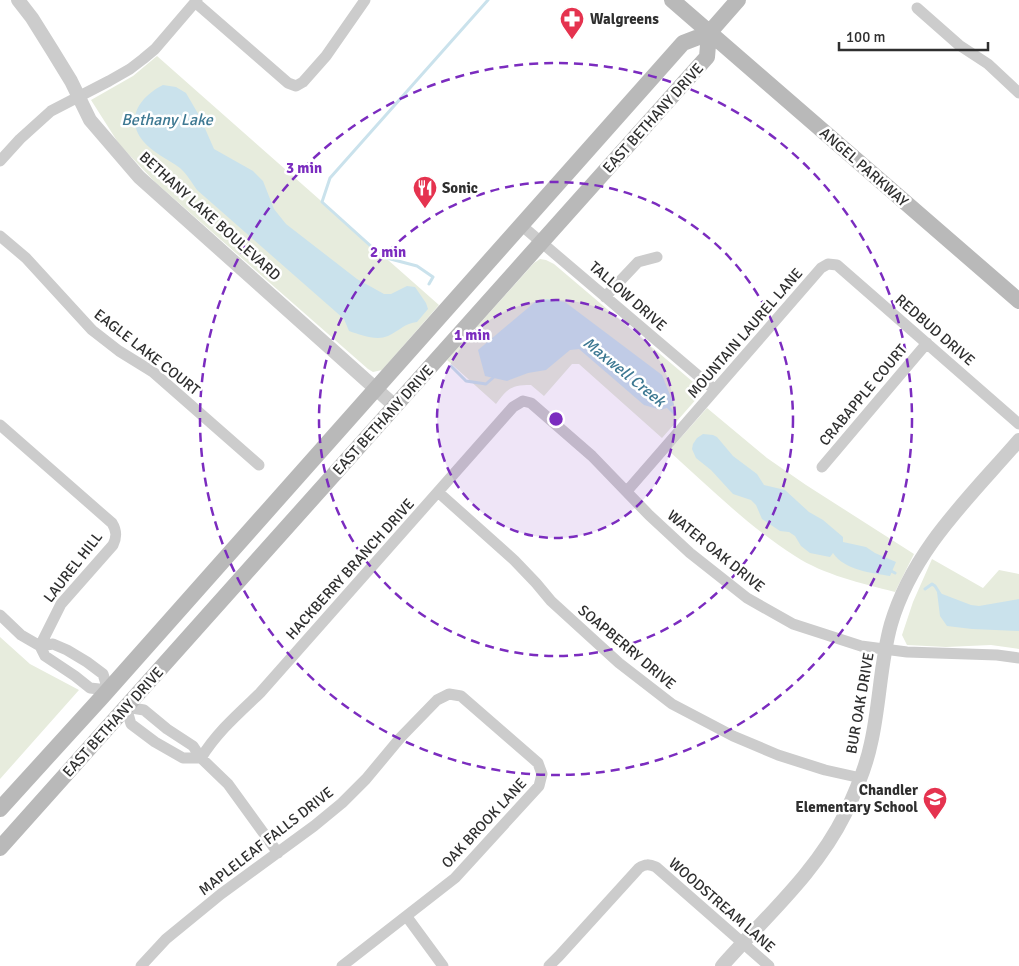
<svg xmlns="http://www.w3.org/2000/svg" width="1019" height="966" font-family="Signika,sans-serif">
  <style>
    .green { fill: #e7ecdd }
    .water { fill: #cae2ec }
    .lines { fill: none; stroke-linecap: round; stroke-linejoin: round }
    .stream { stroke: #cae2ec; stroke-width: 3 }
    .minor { stroke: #ccc; stroke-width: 11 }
    .tertiary { stroke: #ccc; stroke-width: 14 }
    .secondary { stroke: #b9b9b9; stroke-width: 16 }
    .ring { fill: none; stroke: #7b2cbf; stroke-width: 2.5; stroke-dasharray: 9 6 }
    .labels { text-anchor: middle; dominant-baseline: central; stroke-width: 5; stroke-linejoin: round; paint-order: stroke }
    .poi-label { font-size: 15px; font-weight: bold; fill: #2f2f2f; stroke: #fff; text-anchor: start }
    .street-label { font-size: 15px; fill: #2f2f2f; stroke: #fff }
    .water-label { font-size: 16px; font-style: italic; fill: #3d7892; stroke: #fff }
    .centre { fill: #7b2cbf; stroke: #fff; stroke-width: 2.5 }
    .ring-label { font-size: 15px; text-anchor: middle; font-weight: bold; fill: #7b2cbf; stroke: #fff; stroke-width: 5; stroke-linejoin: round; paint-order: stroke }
  </style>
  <rect width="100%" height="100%" fill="#fff"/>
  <!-- green -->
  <path class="green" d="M157 56 439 305 382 370 373 372 368 369 155 182 119 144 91 100 133 76Z
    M540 259 546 260 554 264 699 387V396L662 438 579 364H572L544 396 531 385C511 385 508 388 496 404L447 360 534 263Z
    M707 408 767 458 806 485 914 554 895 592C861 583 824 575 795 556 749 527 709 487 669 451Z
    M932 559 983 588 999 570 1019 574V649L991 645 946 647 907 645 902 635 913 602Z
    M0 637 30 664 79 690 0 779Z"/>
  <!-- water -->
  <path class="water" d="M163 85 176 87 186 93 200 117 214 149 253 171 263 181 274 209 286 224 357 279 384 294H391L407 286 415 287 426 303 428 309 417 322C405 323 399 331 388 336 376 341 361 335 349 331L344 319 197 190C192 183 187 174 180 168 168 159 153 153 143 141 124 118 141 96 163 85Z
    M547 299 565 302 662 375 674 405 661 410 644 405 579 349 570 350 546 370 528 373 507 381 485 376 478 350 535 302Z
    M703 434 713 435 717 437 733 456 757 474 764 485 785 490 809 512 823 520 843 537V542L866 547 875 553 896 562 890 576C872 573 844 570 833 553L830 557 810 553 801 546 795 536 789 532 780 531 762 519 756 505 751 500 733 494 711 470 696 458 692 449 693 444 697 438Z
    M937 592 971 605 979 606 1019 599V631L972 629 947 626 940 616Z"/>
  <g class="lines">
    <!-- stream -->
    <path class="stream" d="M429 284 433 277 417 266 383 257 322 202 330 178 488 0
      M451 366 466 381 486 384 495 376
      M666 405 674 413
      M889 570 895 573
      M925 589 932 584 935 586 940 594"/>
    <!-- minor -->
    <path class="minor" d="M195 2 288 83 296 86 303 82 326 56 365 0
      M917 8 959 45 988 64 1019 93
      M0 161 20 139 51 111 109 81 130 69 143 59 155 49 197 0
      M521 225 715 390
      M0 236 26 258 92 330 119 351 153 372 259 465
      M605 297 638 262 657 257
      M0 425 112 523C117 531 117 537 113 545L61 604 40 646
      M822 467 927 343
      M627 491 821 268 828 264 837 265 1019 424
      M438 492 514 560 536 583 551 601 619 663 672 704 733 736 778 755 825 770 861 778
      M0 615 21 635 40 646 45 656 75 676 90 688 108 690 103 674 87 662 67 650 53 644 40 646
      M201 758C217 732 238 714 260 693L513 407 523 401 531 403 592 456 649 515 690 553 747 598 793 624 861 646 907 652 997 655 1019 658
      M201 758H183L155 742 131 724 126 707 144 710 167 729 193 746 201 758 228 784 278 853
      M407 917 443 966
      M141 966 166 939 221 894 314 826 342 803 366 779 401 737 437 700 449 694 461 696 538 763 542 774 539 786 455 878 342 966
      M549 966 559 956 639 868C645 864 649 864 656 867L769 966"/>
    <!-- tertiary -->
    <path class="tertiary" d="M18 0 32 18 52 50 71 81 90 120 139 177 395 406
      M722 966C765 917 816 873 845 814 856 791 866 768 871 743 880 704 880 663 891 624 913 549 970 497 1019 440"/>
    <!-- secondary -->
    <path class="secondary" d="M672 0 1019 301
      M0 809 102 697 683 43 709 33 738 0
      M0 848 707 57 709 33"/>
  </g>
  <!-- distance rings -->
  <circle cx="556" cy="419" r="119" fill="#7b2cbf" fill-opacity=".12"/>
  <g class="ring">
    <circle cx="556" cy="419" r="119"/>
    <circle cx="556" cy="419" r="237"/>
    <circle cx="556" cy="419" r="356"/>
  </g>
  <!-- icons -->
  <defs>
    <symbol id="pharmacy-pin" viewBox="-11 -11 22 30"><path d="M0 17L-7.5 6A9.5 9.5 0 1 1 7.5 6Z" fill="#e5334f" stroke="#fff"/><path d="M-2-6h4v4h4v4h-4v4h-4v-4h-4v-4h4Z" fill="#fff"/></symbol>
    <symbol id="restaurant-pin" viewBox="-11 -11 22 30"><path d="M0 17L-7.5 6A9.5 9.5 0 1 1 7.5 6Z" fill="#e5334f" stroke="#fff"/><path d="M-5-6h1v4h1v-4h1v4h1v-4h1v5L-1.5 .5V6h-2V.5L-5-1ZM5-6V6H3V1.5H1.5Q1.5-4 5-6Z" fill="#fff"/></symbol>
    <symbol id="school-pin" viewBox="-11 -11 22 30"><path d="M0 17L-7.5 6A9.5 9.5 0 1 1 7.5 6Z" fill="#e5334f" stroke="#fff"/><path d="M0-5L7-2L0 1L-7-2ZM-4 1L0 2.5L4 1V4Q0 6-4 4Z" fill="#fff"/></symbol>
  </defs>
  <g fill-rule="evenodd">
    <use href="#pharmacy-pin" x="558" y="5" width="28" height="38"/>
    <use href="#restaurant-pin" x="411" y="174" width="28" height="38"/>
    <use href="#school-pin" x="921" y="785" width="28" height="38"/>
  </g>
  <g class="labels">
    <!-- poi labels -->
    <g class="poi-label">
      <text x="590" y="19">Walgreens</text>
      <text x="442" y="188">Sonic</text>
      <text x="918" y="790" text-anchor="end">Chandler<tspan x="918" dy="17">Elementary School</tspan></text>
    </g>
    <!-- street labels -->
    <g class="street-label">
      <text transform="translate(653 118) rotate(-48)">EAST BETHANY DRIVE</text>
      <text transform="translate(864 167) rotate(41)">ANGEL PARKWAY</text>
      <text transform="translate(210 216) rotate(42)">BETHANY LAKE BOULEVARD</text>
      <text transform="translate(628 296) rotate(41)">TALLOW DRIVE</text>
      <text transform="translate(935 330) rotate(41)">REDBUD DRIVE</text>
      <text transform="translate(745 333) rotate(-49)">MOUNTAIN LAUREL LANE</text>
      <text transform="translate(147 352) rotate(38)">EAGLE LAKE COURT</text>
      <text transform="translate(863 395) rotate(-50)">CRABAPPLE COURT</text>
      <text transform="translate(383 420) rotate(-48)">EAST BETHANY DRIVE</text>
      <text transform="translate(716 551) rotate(39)">WATER OAK DRIVE</text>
      <text transform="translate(73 567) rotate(-52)">LAUREL HILL</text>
      <text transform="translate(350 569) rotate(-48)">HACKBERRY BRANCH DRIVE</text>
      <text transform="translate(627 647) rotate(40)">SOAPBERRY DRIVE</text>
      <text transform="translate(860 703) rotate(-80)">BUR OAK DRIVE</text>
      <text transform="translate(113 722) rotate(-48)">EAST BETHANY DRIVE</text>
      <text transform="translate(484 823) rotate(-47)">OAK BROOK LANE</text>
      <text transform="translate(266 841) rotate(-38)">MAPLELEAF FALLS DRIVE</text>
      <text transform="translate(722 905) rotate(41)">WOODSTREAM LANE</text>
    </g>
    <!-- water labels -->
    <g class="water-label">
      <text x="167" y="120">Bethany Lake</text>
      <text transform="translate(624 372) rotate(39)">Maxwell Creek</text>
    </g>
  </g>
  <circle cx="556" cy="419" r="8" class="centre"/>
  <g class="ring-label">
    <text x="304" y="173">3 min</text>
    <text x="388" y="257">2 min</text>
    <text x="472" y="340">1 min</text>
  </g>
  <!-- scale -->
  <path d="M839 42v8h149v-8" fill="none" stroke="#2f2f2f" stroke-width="2.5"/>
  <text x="846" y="42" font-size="15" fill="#2f2f2f" stroke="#ffffff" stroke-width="4" paint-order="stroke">100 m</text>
</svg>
